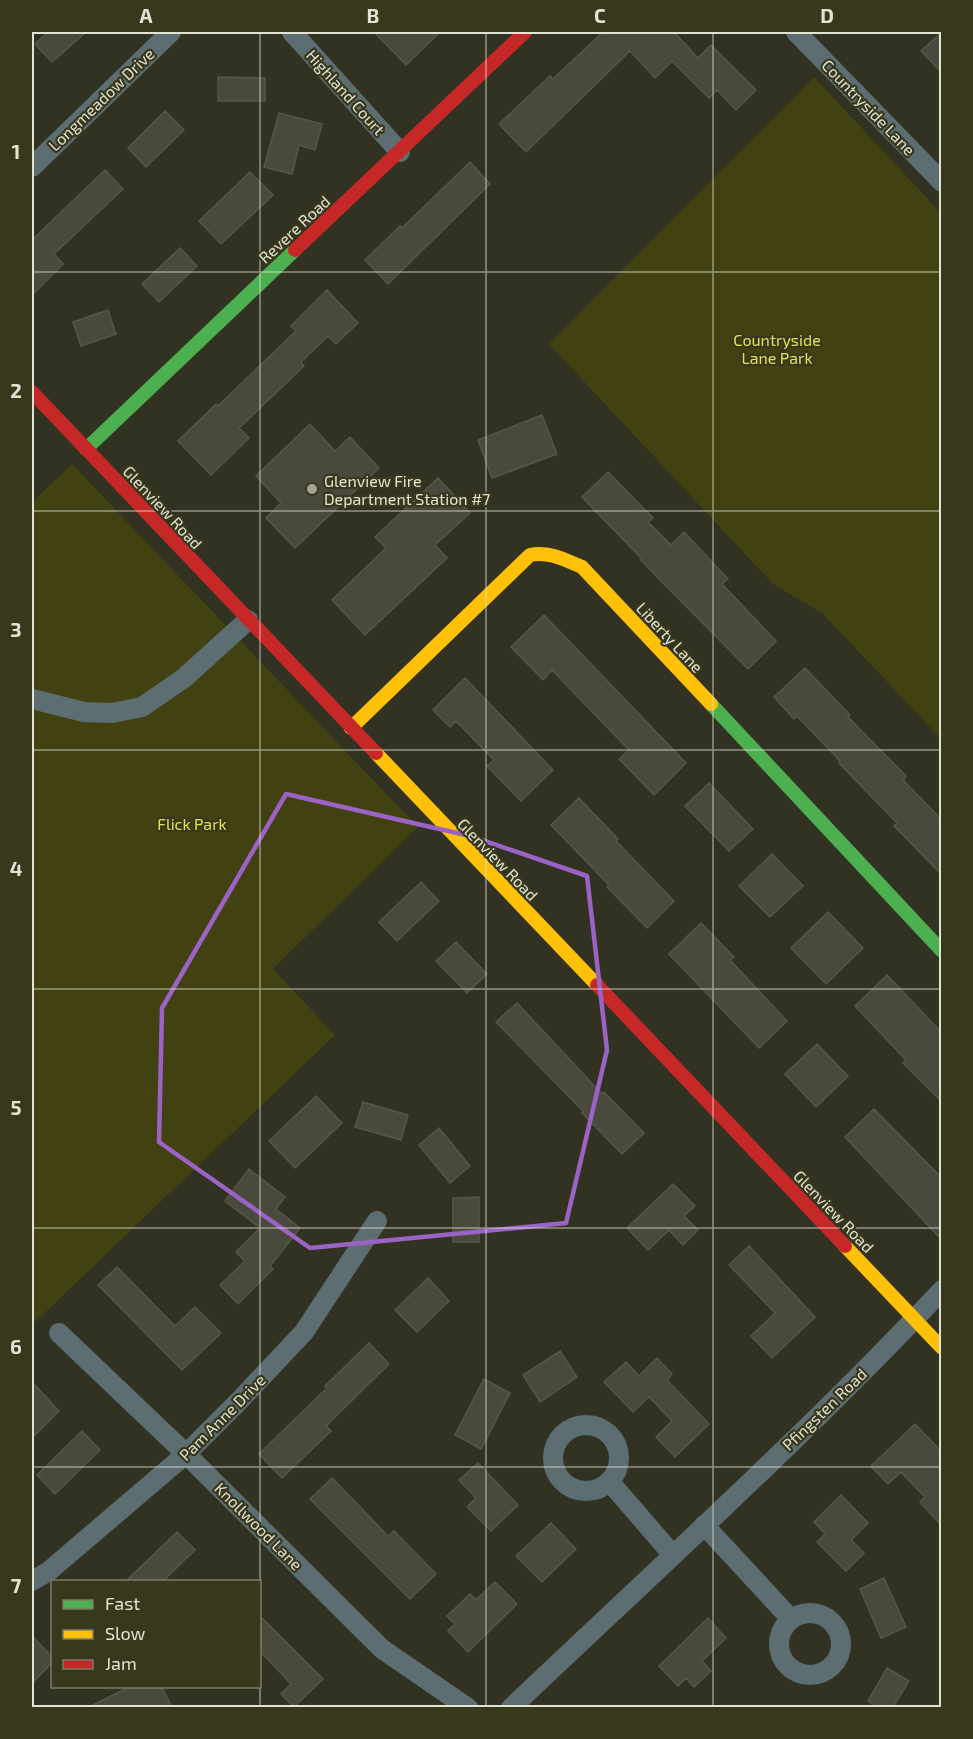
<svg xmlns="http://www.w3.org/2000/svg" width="973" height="1739" font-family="'Exo 2',sans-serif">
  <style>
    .green { fill: #424112 }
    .building { fill: #49493d; stroke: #565649; stroke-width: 1.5 }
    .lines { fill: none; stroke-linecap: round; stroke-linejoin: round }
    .street { stroke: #5c6e72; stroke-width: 20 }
    .fast { stroke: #4caf50; stroke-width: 14 }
    .slow { stroke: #ffc107; stroke-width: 14 }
    .jam { stroke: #c62828; stroke-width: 14 }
    .marked { fill: none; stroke: #9a63c5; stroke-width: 4.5; stroke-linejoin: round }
    .grid { fill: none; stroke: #e2e3d3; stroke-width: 1.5; stroke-opacity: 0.55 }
    .poi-dot { fill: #a4a595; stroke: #38381d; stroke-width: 2 }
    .labels { text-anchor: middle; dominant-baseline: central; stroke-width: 4.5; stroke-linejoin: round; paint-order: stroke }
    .street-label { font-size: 16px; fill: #e2e3d3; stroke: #38381d }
    .park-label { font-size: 16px; fill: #e2e157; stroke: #38381d }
    .poi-label { font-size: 16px; fill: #e2e3d3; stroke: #38381d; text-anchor: start }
    .neatline { fill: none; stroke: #e2e3d3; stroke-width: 2 }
    .grid-label { font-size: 20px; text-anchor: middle; font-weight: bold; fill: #e2e3d3 }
  </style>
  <rect width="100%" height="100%" fill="#323223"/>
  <!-- green -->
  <path class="green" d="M814 77 941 213V739L823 614 772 583 549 344Z
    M72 464 418 827 273 969 335 1035 32 1325V502Z"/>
  <!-- building -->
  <path class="building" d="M48 32H86L52 62 35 44Z
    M374 32H440L406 65Z
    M603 32H674L698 58 711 45 756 90 736 110 717 90 709 98 672 61 655 78 630 51 526 152 499 124 550 76 553 79Z
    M942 32V73L921 51Z
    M218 77 265 78V101H218Z
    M165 111 184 130 146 167 128 148Z
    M279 113 322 124 315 150 299 145 292 174 264 167Z
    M470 162 490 184 388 284 365 260 400 226 402 228Z
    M105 170 123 189 54 254 63 264 32 295V240Z
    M250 172 273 195 221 244 199 221Z
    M180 248 197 266 159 302 142 284Z
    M327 290 358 323 336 344 328 336 301 362 304 366 239 428 249 438 211 475 178 441 216 404 218 406 296 331 291 326Z
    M108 310 116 334 81 346 73 322Z
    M542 415 557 454 492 478 478 440Z
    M310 424 335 451 350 437 379 468 295 548 266 518 281 503 256 476Z
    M608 472 653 518 648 522 671 545 684 532 728 579 722 584 776 641 748 669 659 579 641 560 642 559 582 497Z
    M438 478 470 513 435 545 447 558 365 635 332 600 386 548 375 537Z
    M544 615 686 763 654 795 619 759 629 750 552 670 543 680 511 647Z
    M805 668 850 715 848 717 906 776 903 780 942 820V875L894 826 897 823 839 763 840 761 797 716 794 719 774 697Z
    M465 678 553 770 521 801 487 766 494 760 456 721 450 727 433 710Z
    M709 783 753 829 729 851 685 806Z
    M579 798 618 839 616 841 674 901 647 928 607 887 609 885 551 825Z
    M772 854 803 886 770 917 739 886Z
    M421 882 439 901 397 941 379 922Z
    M828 912 863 948 826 984 791 948Z
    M701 923 734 957 730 960 787 1021 759 1048 669 954Z
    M456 942 487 974 467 993 436 961Z
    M887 975 942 1033V1102L903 1063 906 1060 855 1006Z
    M517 1003 602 1094 604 1092 644 1133 622 1154 582 1113 584 1112 496 1022Z
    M817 1044 848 1076 816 1107 785 1074Z
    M316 1096 342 1123 295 1168 269 1141Z
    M363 1102 408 1115 401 1140 355 1127Z
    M874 1109 942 1178V1240L845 1137Z
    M439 1128 470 1166 450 1183 419 1145Z
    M249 1169 285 1197 276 1209 300 1228 270 1266 273 1269 238 1304 220 1285 245 1261 236 1252 260 1228 225 1201Z
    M673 1184 695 1206 684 1216 698 1230 683 1245 669 1230 648 1250 627 1228Z
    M479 1197V1242H453V1198Z
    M749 1246 815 1317 772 1358 751 1336 775 1313 729 1265Z
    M117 1267 175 1326 195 1307 221 1333 182 1370 98 1285Z
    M428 1278 449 1301 417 1332 395 1310Z
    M369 1343 389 1364 326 1426 331 1431 282 1478 259 1454 327 1388 325 1386Z
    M560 1351 577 1377 540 1402 523 1375Z
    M657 1358 672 1374 667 1380 709 1424 675 1457 656 1437 672 1421 649 1397 633 1412 604 1382 626 1362 639 1376Z
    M484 1379 510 1393 481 1449 455 1435Z
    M32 1382 59 1411 32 1438Z
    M915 1424 942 1452V1526L920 1502 925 1497 901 1472 888 1484 871 1466Z
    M82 1431 100 1450 55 1494 37 1475Z
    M478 1463 518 1505 491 1531 467 1507 476 1498 459 1480Z
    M332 1478 388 1536 394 1531 436 1574 410 1599 310 1499Z
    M841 1495 868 1523 851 1540 864 1553 846 1571 817 1542 825 1534 814 1522Z
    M551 1523 576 1549 542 1582 516 1556Z
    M177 1532 195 1550 163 1581H126Z
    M884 1578 906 1627 881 1638 860 1589Z
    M495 1582 517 1604 468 1652 448 1631 455 1624 447 1616 470 1594 476 1600Z
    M260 1616 323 1679 294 1707 281 1694 291 1684 260 1651Z
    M708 1618 726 1638 702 1661 711 1671 694 1687 686 1678 678 1686 659 1666Z
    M32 1636 52 1657V1663L32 1683Z
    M887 1668 909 1681 893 1707H878L868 1701Z
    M131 1686H161L172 1707H89Z"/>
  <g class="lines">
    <!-- street -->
    <path class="street" d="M292 32 400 152
      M796 32 942 182
      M32 167 171 32
      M32 699 84 712 112 713 142 707 184 678 248 620
      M59 1333 186 1454 382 1649 468 1708
      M553 1458a33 33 0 1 1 66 0a33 33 0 1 1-66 0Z
      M609 1481 672 1554
      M704 1525 791 1619
      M32 1581 49 1571 186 1454 239 1401 304 1332 377 1221
      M779 1644a31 31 0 1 1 62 0a31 31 0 1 1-62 0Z
      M511 1708C656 1570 805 1436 942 1290"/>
    <!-- fast -->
    <path class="fast" d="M86 449 295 250
      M711 704 942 951"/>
    <!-- slow -->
    <path class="slow" d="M351 728 530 555C549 551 565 560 582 567L711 704
      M376 753 597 985
      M845 1246 942 1348"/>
    <!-- jam -->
    <path class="jam" d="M295 250 525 32
      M32 392 376 753
      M597 985 845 1246"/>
  </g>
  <!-- marked area -->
  <path class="marked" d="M286 794 470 836 587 876 607 1050 566 1223 310 1248 159 1142 162 1008Z"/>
  <!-- grid -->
  <path class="grid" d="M260 32V1708M486 32V1708M713 32V1708M32 272H942M32 511H942M32 750H942M32 989H942M32 1228H942M32 1467H942"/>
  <!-- markers -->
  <circle class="poi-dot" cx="312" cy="489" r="6"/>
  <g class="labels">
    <!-- street labels -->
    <g class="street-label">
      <text transform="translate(346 92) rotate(48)">Highland Court</text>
      <text transform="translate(101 99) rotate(-44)">Longmeadow Drive</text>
      <text transform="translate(869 107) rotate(46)">Countryside Lane</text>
      <text transform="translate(294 229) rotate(-43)">Revere Road</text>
      <text transform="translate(163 507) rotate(47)">Glenview Road</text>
      <text transform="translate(670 637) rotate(47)">Liberty Lane</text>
      <text transform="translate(498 859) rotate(46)">Glenview Road</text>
      <text transform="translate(834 1211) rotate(46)">Glenview Road</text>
      <text transform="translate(824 1409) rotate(-44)">Pfingsten Road</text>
      <text transform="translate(222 1417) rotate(-45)">Pam Anne Drive</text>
      <text transform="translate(259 1526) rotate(45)">Knollwood Lane</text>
    </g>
    <!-- park labels -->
    <g class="park-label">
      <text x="777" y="339">Countryside<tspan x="777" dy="18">Lane Park</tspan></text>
      <text x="192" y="823">Flick Park</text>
    </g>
    <!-- poi labels -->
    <g class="poi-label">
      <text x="324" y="480">Glenview Fire<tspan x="324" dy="18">Department Station #7</tspan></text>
    </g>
  </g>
  <!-- border -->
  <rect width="973" height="1739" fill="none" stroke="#38381d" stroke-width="66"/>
  <!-- legend -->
  <rect x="51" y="1580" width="210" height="108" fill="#38381d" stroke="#7c7c66" stroke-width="1.5"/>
  <rect x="63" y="1600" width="30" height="9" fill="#4caf50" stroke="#7c7c66" stroke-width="1.5"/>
  <text x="105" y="1610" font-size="18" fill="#e2e3d3">Fast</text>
  <rect x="63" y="1630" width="30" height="9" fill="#ffc107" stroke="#7c7c66" stroke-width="1.5"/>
  <text x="105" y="1640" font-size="18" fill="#e2e3d3">Slow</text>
  <rect x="63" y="1660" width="30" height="9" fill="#c62828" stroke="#7c7c66" stroke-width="1.5"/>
  <text x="105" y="1670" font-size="18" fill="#e2e3d3">Jam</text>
  <rect x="33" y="33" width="907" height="1673" class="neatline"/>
  <g class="grid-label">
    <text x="146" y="23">A</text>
    <text x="373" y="23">B</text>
    <text x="600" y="23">C</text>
    <text x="827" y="23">D</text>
    <text x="16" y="159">1</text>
    <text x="16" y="398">2</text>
    <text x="16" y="637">3</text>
    <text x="16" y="876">4</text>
    <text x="16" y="1115">5</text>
    <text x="16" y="1354">6</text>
    <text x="16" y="1593">7</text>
  </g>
</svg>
